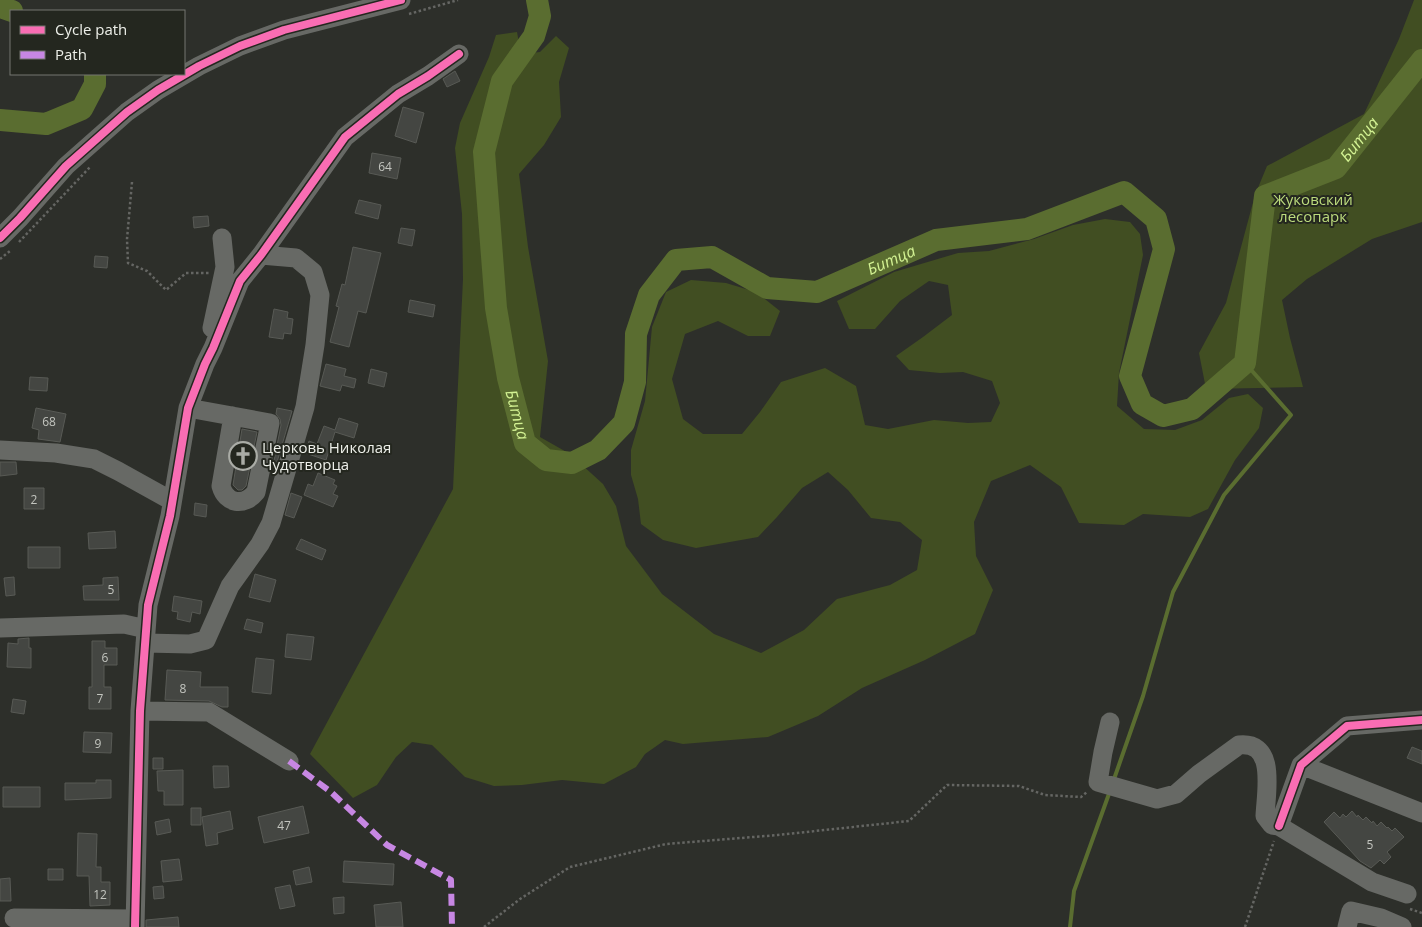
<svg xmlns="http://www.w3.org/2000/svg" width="1422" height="927" font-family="'Open Sans',sans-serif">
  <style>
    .green { fill: #414e22 }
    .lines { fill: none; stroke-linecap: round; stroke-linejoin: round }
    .stream { stroke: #5a6d30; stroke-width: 4 }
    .river { stroke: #5a6d30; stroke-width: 22 }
    .building { fill: #444642; stroke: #585a55 }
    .path { stroke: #656663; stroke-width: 2.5; stroke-dasharray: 2.5 2.5; stroke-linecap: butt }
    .minor { stroke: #676965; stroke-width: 19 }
    .quiet { stroke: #c787e3; stroke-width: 6; stroke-dasharray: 12 6; stroke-linecap: butt }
    .cycleway-casing { stroke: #24271f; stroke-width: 11 }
    .cycleway { stroke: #f96db3; stroke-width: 8 }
    .labels { text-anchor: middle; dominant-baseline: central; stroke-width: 4; stroke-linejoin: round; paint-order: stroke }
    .number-label { font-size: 12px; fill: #c3c5bf }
    .park-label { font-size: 15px; fill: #bcdb7d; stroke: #24271f }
    .poi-label { font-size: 15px; fill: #edefe9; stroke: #24271f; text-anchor: start }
    .water-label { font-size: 16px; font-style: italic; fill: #d3f293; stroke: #24271f }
  </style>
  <rect width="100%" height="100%" fill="#2d2f2a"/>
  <!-- green -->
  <path class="green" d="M1414 0H1422V222L1372 239 1307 279 1282 300 1290 338 1303 387 1206 389 1199 353 1226 303 1255 195 1267 166 1364 114 1399 39Z
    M517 32 521 54 540 52 556 36 569 48 559 82 561 117 544 145 519 174 528 247 548 361 540 437 570 454 603 484 616 506 626 546 662 594 714 634 761 653 804 630 837 599 890 585 917 570 922 540 900 522 871 518 848 490 828 472 802 488 777 517 758 537 696 548 663 540 641 524 638 499 631 475V450L645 401 652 327 666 292 691 280 726 283 756 292 780 311 770 336H748L718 321 685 334 672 379 683 419 703 434H742L760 412 781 382 825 368 856 386 865 425 888 429 934 420 968 423 991 422 1000 403 992 381 963 372 940 373 909 370 896 356 923 337 952 315 948 285 929 281 900 301 875 329H849L837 301 894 272 958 253 989 251 1034 239 1073 225 1105 219 1130 222 1140 234 1143 255 1119 373 1117 406 1144 429 1175 430 1202 420 1229 398 1248 394 1263 408 1259 428 1235 460 1208 509 1190 517 1143 514 1124 525 1079 523 1061 487 1030 465 991 481 974 522 976 556 993 590 975 634 925 660 862 688 818 716 768 737 683 744 665 740 645 754 636 767 604 784 562 780 522 785 494 786 465 777 432 745 412 742 396 757 377 785 353 798 310 754 453 489 463 279 462 214 455 148 460 123 489 57 496 35Z"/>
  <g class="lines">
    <!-- stream -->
    <path class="stream" d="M1113 782 1143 696 1173 592 1224 495 1291 415 1245 363
      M1070 927 1074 891 1110 791"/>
    <!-- river -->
    <g class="river">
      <path id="s1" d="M537 0 540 16 534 36 502 81 484 152 496 308 508 378 525 443 546 460 572 463 598 450 624 423 635 382 636 334 649 295 676 260 712 257 767 288 817 292 936 240 1027 229 1124 192 1156 219 1164 249 1130 376 1142 404 1163 416 1192 409 1245 363 1265 196 1336 168 1422 60"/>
      <path d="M0 7 12 11"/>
      <path d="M0 120 46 124 82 109 95 84V74"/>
    </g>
  </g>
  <!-- building -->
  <path class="building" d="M455 71 460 81 447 87 443 79Z
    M403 107 424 113 416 143 395 136Z
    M372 153 401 158 397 179 369 173Z
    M359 200 381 205 378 219 355 213Z
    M208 216 209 226 194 228 193 217Z
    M401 228 415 230 412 246 398 243Z
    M353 247 381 253 366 313 358 311 349 347 330 342 339 307 336 306 342 284 345 285Z
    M95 256 108 257 107 268 94 267Z
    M410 300 435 305 433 317 408 312Z
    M274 309 288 312 287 318 293 319 291 334 284 333 283 339 269 337Z
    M326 364 346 369 344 376 356 379 354 388 342 385 340 391 320 386Z
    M371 369 387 373 384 387 368 383Z
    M30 377 48 378 47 391 29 390Z
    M36 408 66 414 60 442 38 439 39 430 32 428Z
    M277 408 292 411 277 462 274 461 281 425 280 419 276 414Z
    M339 418 358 424 354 438 335 432 326 460 305 453 309 441 317 444 324 426 335 430Z
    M242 429 257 432 246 486 242 490H238L233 485Z
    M0 462H16L17 474 0 476Z
    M318 473 335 480 333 484 337 486 333 494 338 496 333 507 304 495 308 484 313 486Z
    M24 488H44V509H24Z
    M291 493 302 497 294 518 285 515Z
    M195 503 207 505 206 517 194 515Z
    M115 531 116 548 89 549 88 533Z
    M301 539 326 550 322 560 296 549Z
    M28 547H60V568H28Z
    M255 574 276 580 270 602 249 597Z
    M14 577 15 595 6 596 4 578Z
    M118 577 119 600H84L83 586 103 585V578Z
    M174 596 202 601 200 614 192 612 190 622 177 619 178 612 172 611Z
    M247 619 263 623 261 633 244 629Z
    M287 634 314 637 311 660 285 657Z
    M29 638V648H31V668L7 667 8 643 18 644V639Z
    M92 641H105V648H117V665H104V687H111V709H89V687H92Z
    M256 658 274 660 271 694 252 692Z
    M167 670 201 672 200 687H228V707H222L209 701 165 700Z
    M13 699 26 701 24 714 11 712Z
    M84 732 112 733 111 753 83 752Z
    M1412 747 1422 751V764L1407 758Z
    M153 758H163V769H153Z
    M213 766H228L229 787 214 788Z
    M183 770V805H164V791H158L157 771Z
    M96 780H111V798L65 800V783H96Z
    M3 787H40V807H3Z
    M303 806 309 833 264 843 258 817Z
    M191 808H201V825H191Z
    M230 811 233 829 217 833 218 844 206 846 202 817Z
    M1352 811 1357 817 1358 815 1363 820 1366 817 1372 823 1373 821 1377 826 1381 822 1387 828 1388 827 1392 831 1395 828 1404 837 1387 852 1391 857 1384 864 1380 860 1371 868 1360 861 1324 822 1334 812 1340 818 1343 814 1346 817Z
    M169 819 171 832 157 835 155 822Z
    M78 833 97 834 96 867H101V882H110V905L90 906 89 876H77Z
    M179 859 182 880 163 882 161 861Z
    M344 861 394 864 393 885 343 882Z
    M309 867 312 882 296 885 293 871Z
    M48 869H63V880H48Z
    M10 878 11 901H0V879Z
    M290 885 295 906 280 909 275 888Z
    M163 886 164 898 154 899 153 887Z
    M344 897V913L334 914 333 898Z
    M401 902 403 927H376L374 905Z
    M178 917 179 927H146V920Z"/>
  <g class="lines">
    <!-- path -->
    <path class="path" d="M409 14 458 0
      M132 182 127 239 128 263 147 271 166 290 186 273H209
      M19 242 91 166
      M0 259 10 251
      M1410 909 1422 913
      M484 927 520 899 570 867 666 844 778 835 909 821 947 785 1019 786 1045 795 1081 797 1087 792
      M1245 927 1274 841"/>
    <!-- minor -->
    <path class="minor" d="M0 238 20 218 66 166 127 112 158 90 199 66 240 46 284 30 401 0
      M212 328 225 267 222 238
      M188 408C215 413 242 418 270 423L256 492C244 507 226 504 221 486L233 416
      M0 450 56 453 94 459 118 471 172 501
      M0 628 124 624 146 629
      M145 643 190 644 206 640 230 586 260 544 271 523 305 407 315 345 320 295 313 272 296 258 261 255
      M140 711 209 712 289 761
      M1110 722 1103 752 1098 782 1157 799 1176 794 1199 774 1239 745C1277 741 1266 792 1265 816L1272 825 1279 826 1372 882 1407 894
      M1301 765 1422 813
      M1279 826 1301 765 1347 726 1422 720
      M14 918 135 919
      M135 927 140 711 148 605 170 516 188 408 205 364 213 348 240 281 261 255 345 137 398 94 428 76 459 54
      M1347 927 1351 911 1381 918 1402 927"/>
    <!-- quiet -->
    <path class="quiet" d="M289 761 331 792 387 845 451 880 452 927"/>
    <defs>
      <path id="cycleway" d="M0 238 20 218 66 166 127 112 158 90 199 66 240 46 284 30 401 0
        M1279 826 1301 765 1347 726 1422 720
        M135 927 140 711 148 605 170 516 188 408 205 364 213 348 240 281 261 255 345 137 398 94 428 76 459 54"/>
    </defs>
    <!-- cycleway casing -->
    <use href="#cycleway" class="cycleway-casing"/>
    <!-- cycleway -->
    <use href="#cycleway" class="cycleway"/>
  </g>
  <!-- icons -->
  <defs>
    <symbol id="church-ring" viewBox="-11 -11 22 22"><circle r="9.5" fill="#24271f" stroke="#aaaca6" stroke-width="1.5"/><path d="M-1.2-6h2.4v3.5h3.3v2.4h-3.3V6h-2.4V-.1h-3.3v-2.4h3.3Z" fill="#aaaca6"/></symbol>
  </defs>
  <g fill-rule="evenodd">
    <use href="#church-ring" x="227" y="440" width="32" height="32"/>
  </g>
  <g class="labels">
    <!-- number labels -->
    <g class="number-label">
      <text x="385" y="166">64</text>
      <text x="49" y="421">68</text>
      <text x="34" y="499">2</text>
      <text x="111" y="589">5</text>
      <text x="105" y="657">6</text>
      <text x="183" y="688">8</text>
      <text x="100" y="698">7</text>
      <text x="98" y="743">9</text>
      <text x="284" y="825">47</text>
      <text x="1370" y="844">5</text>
      <text x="100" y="894">12</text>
    </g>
    <!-- park labels -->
    <g class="park-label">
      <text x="1313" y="199">Жуковский<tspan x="1313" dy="17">лесопарк</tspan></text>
    </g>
    <!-- poi labels -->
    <g class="poi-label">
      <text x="262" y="447">Церковь Николая<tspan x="262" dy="17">Чудотворца</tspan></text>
    </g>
    <!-- water labels -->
    <g class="water-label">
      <text stroke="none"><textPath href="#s1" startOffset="1871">Битца</textPath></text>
      <text stroke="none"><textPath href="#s1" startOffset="986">Битца</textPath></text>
      <text stroke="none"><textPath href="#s1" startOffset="431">Битца</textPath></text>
    </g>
  </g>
  <!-- legend -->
  <rect x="10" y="10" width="175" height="65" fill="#24271f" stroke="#747770"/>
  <rect x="20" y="26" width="25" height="8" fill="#f96db3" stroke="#747770"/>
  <text x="55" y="35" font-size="15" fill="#edefe9">Cycle path</text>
  <rect x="20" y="51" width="25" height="8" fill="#c787e3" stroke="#747770"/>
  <text x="55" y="60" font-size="15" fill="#edefe9">Path</text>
</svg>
